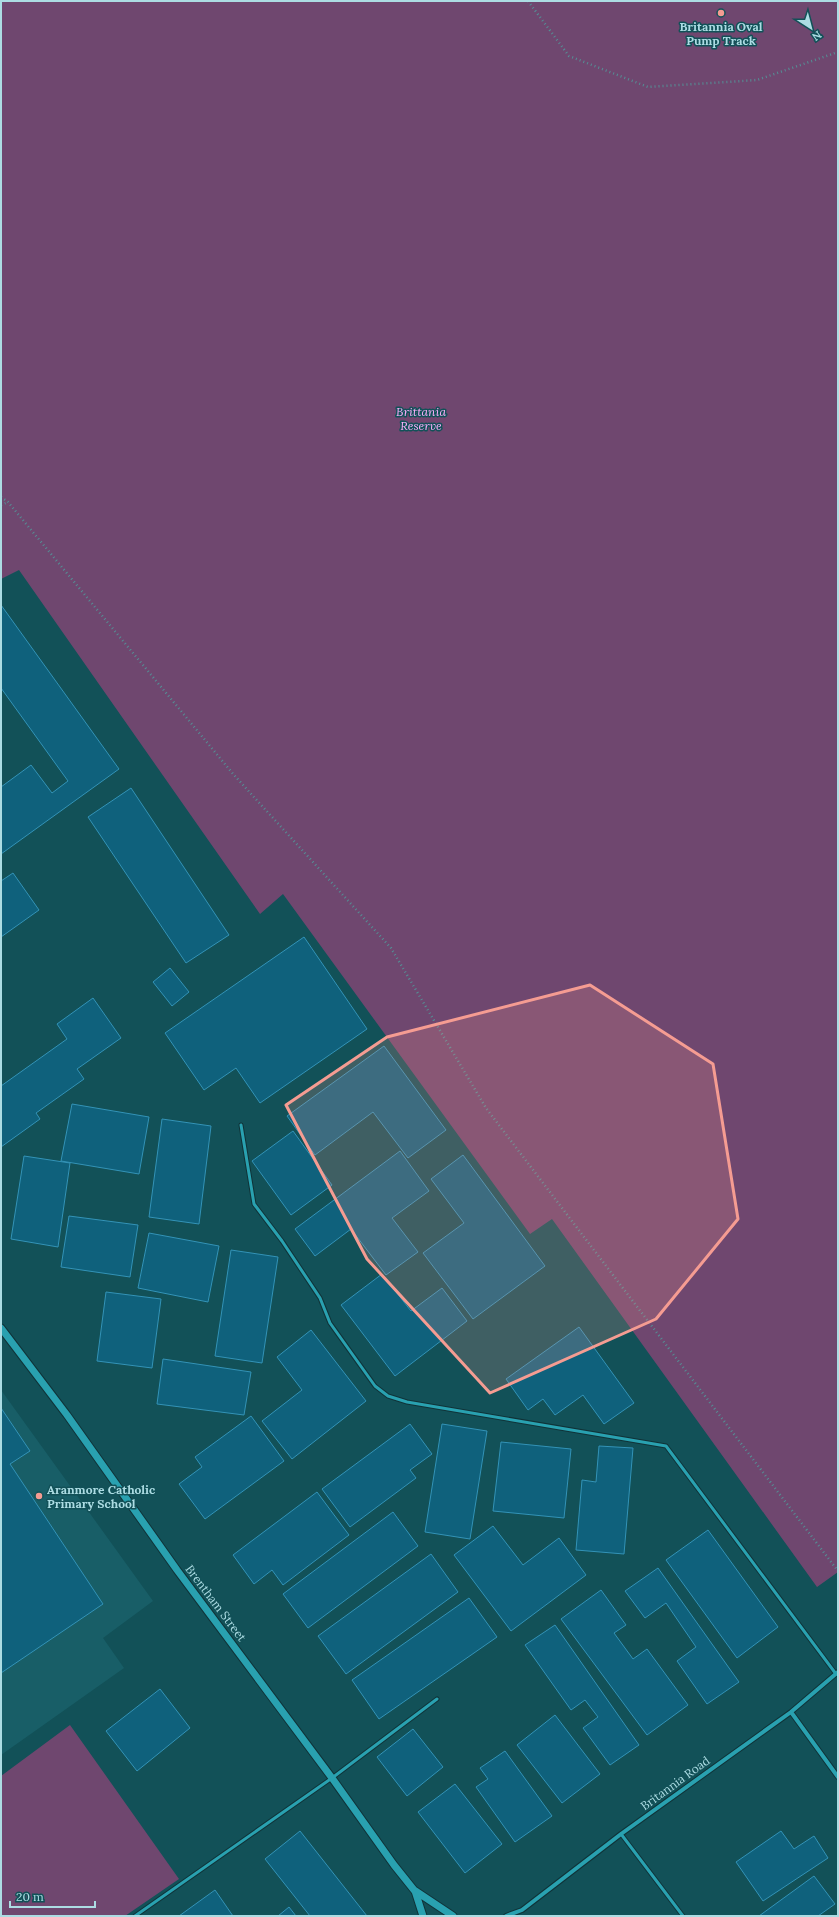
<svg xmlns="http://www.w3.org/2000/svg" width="839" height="1917" font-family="Lora,serif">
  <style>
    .built { fill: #185e67 }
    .park { fill: #6f476f }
    .building { fill: #0f617c; stroke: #3393b7 }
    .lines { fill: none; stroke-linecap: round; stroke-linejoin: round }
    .service-casing { stroke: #103338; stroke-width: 5 }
    .minor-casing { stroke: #103338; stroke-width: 6 }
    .tertiary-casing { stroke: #103338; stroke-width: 9 }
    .path { stroke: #558e95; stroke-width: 2.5; stroke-dasharray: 1 3; stroke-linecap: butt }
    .service { stroke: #29a1b0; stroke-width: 3 }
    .minor { stroke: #29a1b0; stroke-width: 4 }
    .tertiary { stroke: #29a1b0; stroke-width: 7 }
    .marked { fill: #f59c92; fill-opacity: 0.2; stroke: #f59c92; stroke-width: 3; stroke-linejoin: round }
    .poi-dot { fill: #f59c92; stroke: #125158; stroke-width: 1.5 }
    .labels { text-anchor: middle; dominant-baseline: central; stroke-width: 3; stroke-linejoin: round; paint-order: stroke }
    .poi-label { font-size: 12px; font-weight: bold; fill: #acdce3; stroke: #125158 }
    .park-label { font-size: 12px; font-style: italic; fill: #fdaefb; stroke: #125158 }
    .street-label { font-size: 12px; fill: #acdce3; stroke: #125158 }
  </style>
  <rect width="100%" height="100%" fill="#125158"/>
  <!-- built -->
  <path class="built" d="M1 1390 153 1601 103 1638 124 1668 1 1755Z"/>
  <!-- park -->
  <path class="park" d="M1 1H838V1572L817 1587 552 1219 530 1234 283 894 260 914 19 570 1 579Z
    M70 1725 179 1879 125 1916H1V1776Z"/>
  <!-- building -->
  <path class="building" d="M1 605 119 769 1 854V787L31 765 52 793 68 781 1 688Z
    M131 788 229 935 186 963 88 817Z
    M13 873 39 910 1 937V881Z
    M304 937 367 1029 260 1103 236 1068 204 1090 165 1033Z
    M170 968 189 992 172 1006 153 982Z
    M93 998 121 1038 77 1069 84 1079 36 1113 40 1119 1 1147V1086L67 1039 57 1024Z
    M384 1046 446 1130 408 1158 373 1112 315 1155 287 1116Z
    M72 1104 149 1117 139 1174 61 1161Z
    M162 1119 211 1126 199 1224 149 1217Z
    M293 1131 332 1185 291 1215 252 1161Z
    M400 1151 429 1191 392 1218 418 1252 386 1275 351 1229 315 1256 295 1229Z
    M463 1155 545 1266 473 1319 423 1253 464 1223 431 1179Z
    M24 1156 70 1163 58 1247 11 1239Z
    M69 1216 138 1225 130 1277 61 1267Z
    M149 1233 219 1246 208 1302 138 1288Z
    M231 1250 278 1257 262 1363 215 1356Z
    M382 1274 411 1311 442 1288 467 1321 395 1376 341 1305Z
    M106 1292 161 1299 152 1368 97 1361Z
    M579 1327 634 1403 604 1424 583 1395 555 1415 543 1399 528 1410 506 1379Z
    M311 1330 366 1401 292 1459 262 1421 302 1390 277 1357Z
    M163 1359 251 1372 244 1415 157 1404Z
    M1 1408 30 1451 10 1464 103 1604 1 1673Z
    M251 1416 284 1461 205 1519 179 1484 202 1467 195 1457Z
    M410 1424 432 1454 410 1470 416 1478 350 1527 322 1489Z
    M442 1424 487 1431 470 1539 425 1532Z
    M501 1442 571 1449 564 1518 493 1511Z
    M599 1446 633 1448 624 1554 576 1550 582 1480 596 1482Z
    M317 1492 349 1535 283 1585 272 1570 254 1584 233 1555Z
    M393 1512 418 1546 308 1628 283 1594Z
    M493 1526 523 1565 559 1538 586 1575 511 1631 454 1555Z
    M708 1530 778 1627 737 1658 666 1560Z
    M431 1554 458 1592 346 1674 318 1636Z
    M658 1568 739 1682 707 1704 677 1661 696 1647 666 1603 645 1618 625 1591Z
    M601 1590 626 1625 614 1633 633 1659 647 1649 688 1705 647 1735 561 1619Z
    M469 1598 497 1637 379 1719 352 1680Z
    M555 1625 639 1745 610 1765 583 1728 598 1717 585 1700 571 1710 525 1645Z
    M160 1689 190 1728 137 1771 106 1731Z
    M555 1715 600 1774 562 1803 517 1745Z
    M413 1729 443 1767 407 1796 377 1757Z
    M505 1751 552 1816 515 1842 476 1787 488 1779 480 1768Z
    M455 1784 502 1844 465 1873 418 1812Z
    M300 1831 367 1916H310L265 1859Z
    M781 1831 794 1849 814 1836 828 1858 763 1901 736 1862Z
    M814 1876 835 1904 818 1916H759Z
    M215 1890 233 1916H179Z
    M289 1907 296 1916H278Z"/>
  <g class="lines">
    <defs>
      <path id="service" d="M241 1125 254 1204 282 1241 320 1298 330 1323 375 1386 388 1396 407 1402 666 1446 836 1674
        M621 1834 683 1916
        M135 1916 332 1778 437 1699"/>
      <path id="minor" d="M791 1712 838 1777
        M506 1916 522 1910 621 1834 791 1712 838 1672"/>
      <path id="tertiary" d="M1 1328 67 1415 177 1570 332 1778 394 1865 414 1890 453 1916
        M415 1891 423 1916"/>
    </defs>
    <!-- service casing -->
    <use href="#service" class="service-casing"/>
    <!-- minor casing -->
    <use href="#minor" class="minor-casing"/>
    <!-- tertiary casing -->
    <use href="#tertiary" class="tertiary-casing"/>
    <!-- path -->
    <path class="path" d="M528 1 569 56 648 87 757 80 838 52
      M1 497 8 502 234 775 391 948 486 1108 838 1571
      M1 505 8 502"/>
    <!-- service -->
    <use href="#service" class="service"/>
    <!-- minor -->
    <use href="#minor" class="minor"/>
    <!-- tertiary -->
    <use href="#tertiary" class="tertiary"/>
  </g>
  <!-- marked area -->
  <path class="marked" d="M590 985 713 1064 738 1219 656 1319 490 1393 367 1259 286 1105 387 1037Z"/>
  <!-- markers -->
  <g class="poi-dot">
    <circle cx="721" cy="13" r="4"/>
    <circle cx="39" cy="1496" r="4"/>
  </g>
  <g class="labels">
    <!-- poi labels -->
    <g class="poi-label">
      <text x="721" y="26">Britannia Oval<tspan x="721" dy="14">Pump Track</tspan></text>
      <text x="47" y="1489" text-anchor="start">Aranmore Catholic<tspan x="47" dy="14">Primary School</tspan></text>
    </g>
    <!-- park labels -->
    <g class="park-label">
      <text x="421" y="411">Brittania<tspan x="421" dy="14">Reserve</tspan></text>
    </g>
    <!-- street labels -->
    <g class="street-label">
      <text transform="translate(216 1603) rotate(53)">Brentham Street</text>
      <text transform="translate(675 1783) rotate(-36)">Britannia Road</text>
    </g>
  </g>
  <!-- border -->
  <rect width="839" height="1917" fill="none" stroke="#acdce3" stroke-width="4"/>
  <!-- north arrow -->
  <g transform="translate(811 28) rotate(144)" stroke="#125158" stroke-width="3" paint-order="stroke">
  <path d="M0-3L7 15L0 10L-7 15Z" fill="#acdce3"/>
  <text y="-6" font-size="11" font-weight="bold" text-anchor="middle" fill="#acdce3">N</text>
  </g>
  <!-- scale -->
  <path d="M10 1901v6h85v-6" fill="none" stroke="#acdce3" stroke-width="2"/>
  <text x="16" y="1901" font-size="12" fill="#acdce3" stroke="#125158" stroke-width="3" paint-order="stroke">20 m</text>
</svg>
